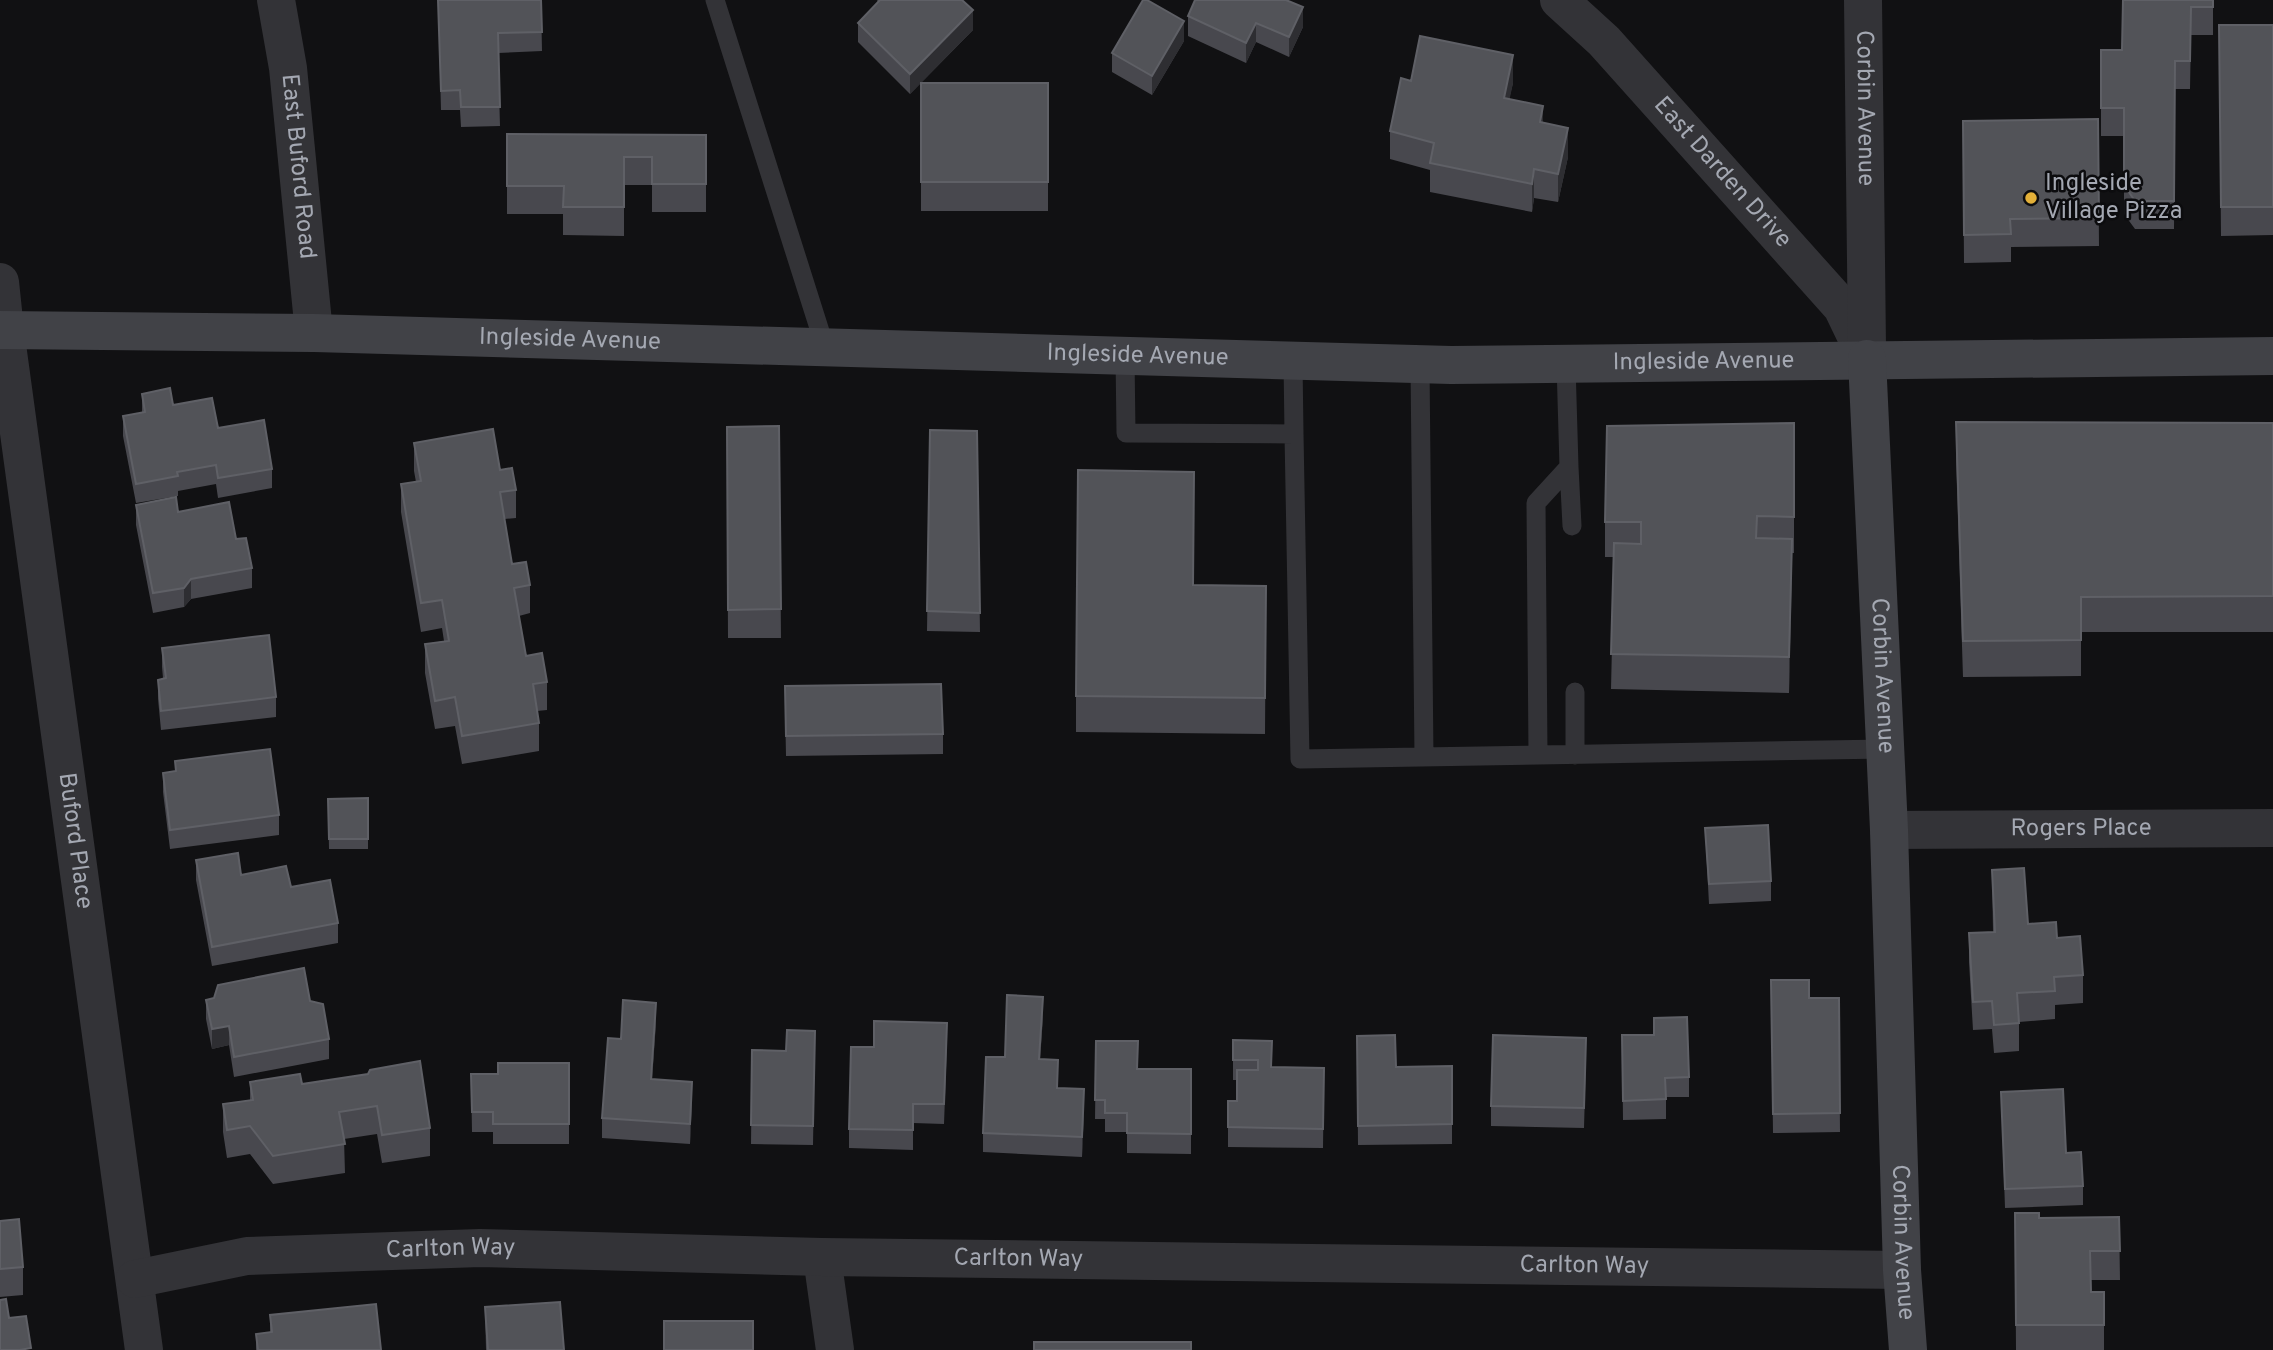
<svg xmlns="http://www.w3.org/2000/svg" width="2273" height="1350" font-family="Overpass,sans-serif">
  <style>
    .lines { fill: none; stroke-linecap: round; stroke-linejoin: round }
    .lane { stroke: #333337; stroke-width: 19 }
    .street { stroke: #333337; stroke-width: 38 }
    .secondary { stroke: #414247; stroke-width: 38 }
    .wall { fill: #48484e }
    .shaded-wall { fill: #2e2e32 }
    .building { fill: #525358; stroke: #5f6066; stroke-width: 2 }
    .poi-dot { fill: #e3b039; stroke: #0c0c0e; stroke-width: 2.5 }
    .labels { text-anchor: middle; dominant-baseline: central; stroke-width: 5; stroke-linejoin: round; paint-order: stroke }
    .street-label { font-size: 24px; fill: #a4a8b2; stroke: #0c0c0e }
    .poi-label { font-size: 24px; fill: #a4a8b2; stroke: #0c0c0e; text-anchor: start }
  </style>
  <rect width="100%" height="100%" fill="#111113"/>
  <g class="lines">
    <!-- lane -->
    <path class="lane" d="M715 0 825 347
      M1125 356 1126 433 1294 434 1300 759 1885 749
      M1293 361 1294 434
      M1420 365 1424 757
      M1569 467 1572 526
      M1575 692V755
      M1538 755 1536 503 1569 467 1566 364"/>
    <!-- street -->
    <g class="street">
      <path id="s1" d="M276 0 288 68 314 333"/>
      <path id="s2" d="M1559 0 1604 41 1842 307 1867 359"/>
      <path id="s3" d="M1863 0 1867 347"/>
      <path id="s4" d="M0 282 5 330 144 1350"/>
      <path id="s5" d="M1889 830 2273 828"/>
      <path d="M822 1257 835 1350"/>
      <path id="s6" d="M135 1279 247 1256 480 1248 822 1257 1902 1270"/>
    </g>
    <!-- secondary -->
    <g class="secondary">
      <path id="s7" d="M0 330 314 333 1451 365 2273 356"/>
      <path id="s8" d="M1867 359 1889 830 1902 1270 1908 1350"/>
    </g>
  </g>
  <!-- wall -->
  <path class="wall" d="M438 0H541L542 51 498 53 500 126 461 127 460 110H441Z
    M877 0H962L973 30 910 94 858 42V23L878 2Z
    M2123 0H2213V35H2191L2190 89H2175L2174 229H2135L2124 214V136H2101V50H2122Z
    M1292 3 1303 27 1289 57 1256 42 1246 63 1188 36V16Z
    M2219 25H2273V235L2221 236Z
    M1184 41 1152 95 1112 72V53Z
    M1411 81 1513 83 1509 99 1543 123 1568 157 1558 202 1534 198 1532 212 1430 192V170L1390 159V131Z
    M921 83H1048V211H921Z
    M2098 119 2099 246 2011 247V262L1964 263 1963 121Z
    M507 134 706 135V212H652V185H624V236L563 235V214H507Z
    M142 394 173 405 218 428 272 469V488L218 498 216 484 178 491V496L136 503 123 436V416L142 413Z
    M1956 422 2273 423V632H2081V676L1963 677 1956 458Z
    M1794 423V553H1792L1789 693 1611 689 1614 557H1605V522Z
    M779 426 781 638H728L727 427Z
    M930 430 977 431 980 632 927 631Z
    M414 443 500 470 516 490V518L504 519 512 564 530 585V613L519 616 526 656 547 682V710L537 711 539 723V751L462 764 455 726 435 729 425 673V644L444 641 442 628 421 632 401 512V484L416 482 414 471Z
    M136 505 178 512 236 539 252 568V588L191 599 184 607 153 613 136 525Z
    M1194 585 1266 586 1265 734 1076 732V696Z
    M162 648 276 697V717L161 730 158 699V680L163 678 162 667Z
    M785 706 943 734V754L786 756Z
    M175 761 279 815V835L170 849 163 792V773L175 772Z
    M368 798V849H329L328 799Z
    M1705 828 1771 881V901L1709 904Z
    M196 860 241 875 291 887 338 923V943L212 966 196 880Z
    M1992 870 2028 924 2057 938 2083 975V1003L2055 1005V1019L2019 1022V1051L1994 1053 1992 1029 1973 1030 1969 962V933L1993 932Z
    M1771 980 1809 998H1839L1840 1132 1773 1133Z
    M206 1000 310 1001 329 1039V1059L234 1077 229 1045 212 1049 206 1019Z
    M1043 1016 1040 1059 1058 1089 1084 1109 1082 1157 983 1152V1133L1005 1057Z
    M1654 1018 1689 1077V1097H1666V1119L1623 1120 1622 1035H1654Z
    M656 1022 652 1079 692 1101 690 1144 602 1138V1118L621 1039Z
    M815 1031 813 1145 751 1144 752 1050 786 1051Z
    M1357 1036 1396 1067 1452 1066V1144L1358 1145Z
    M1233 1040 1272 1067 1324 1068 1323 1148 1228 1147V1101H1237V1080H1233Z
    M1096 1041 1138 1069H1191V1154L1127 1153V1132H1105V1119H1095Z
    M947 1043 944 1124 913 1123V1150L849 1148V1129L874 1047Z
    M1586 1057 1584 1128 1491 1126V1106Z
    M569 1063V1144H493V1132H472L471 1074H498Z
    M368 1074 430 1128V1156L382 1163 377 1134 344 1139 345 1173 273 1184 250 1154 227 1158 223 1132V1104L250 1100V1082L302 1084Z
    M2001 1092 2083 1186V1205L2005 1208Z
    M2015 1213 2039 1218 2119 1217 2120 1280H2091V1292H2104V1350H2016Z
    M0 1221 23 1267V1295L0 1297Z
    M485 1307 564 1350H486Z
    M270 1315 381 1350H256V1334L270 1332Z"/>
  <!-- shaded-wall -->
  <path class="shaded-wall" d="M1303 7V27L1289 57V37Z
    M973 10V30L910 94V74Z
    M1184 21V41L1152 95V76Z
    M1256 23V42L1246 63V43Z
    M1513 55V83L1504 126V98Z
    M1543 106V135L1540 122Z
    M1568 128V157L1558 202V174Z
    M1534 169V198L1532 212V184Z
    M1792 539V575L1789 693V657Z
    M191 579V599L184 607V588Z
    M1043 997V1016L1039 1079V1059Z
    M656 1003V1022L651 1098V1079Z
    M229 1026V1045L212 1049V1029Z
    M692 1082V1101L690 1144V1124Z
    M1084 1089V1109L1082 1157V1137Z"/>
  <!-- building -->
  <path class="building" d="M438 0H541L542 32 498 33 500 107H461L460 90 441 91Z
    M880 0H962L973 10 910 74 858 23Z
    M1143 0H1147L1184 21 1152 76 1112 53Z
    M1195 0H1286L1303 7 1289 37 1256 23 1246 43 1188 16Z
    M2123 0H2213V7H2191L2190 61H2175L2174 201H2135L2124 185V108H2101V50H2122Z
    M2219 25H2273V207H2221Z
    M1420 36 1513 55 1504 98 1543 106 1540 122 1568 128 1558 174 1534 169 1532 184 1430 163 1434 143 1390 131 1401 78 1411 81Z
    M921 83H1048V182H921Z
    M2098 119 2099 218 2010 219 2011 234 1964 235 1963 121Z
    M507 134 706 135V184H652V157H624V207H563L564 186H507Z
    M170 388 173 405 212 398 218 428 264 420 272 469 218 478 216 465 177 472 178 476 136 484 123 416 145 412 142 394Z
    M1956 422 2273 423V596L2081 597V640L1963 641Z
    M1794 423V517L1757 516 1756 538 1792 539 1789 657 1611 654 1614 543 1641 544V522H1605L1607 426Z
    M779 426 781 609 728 610 727 427Z
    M493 429 500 470 512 468 516 490 500 492 512 564 526 562 530 585 514 588 526 656 542 653 547 682 533 684 539 723 462 736 455 697 435 701 425 644 449 641 442 600 421 603 401 484 421 481 414 443Z
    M930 430 977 431 980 613 927 611Z
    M1078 470 1194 472 1193 585 1266 586 1265 698 1076 696Z
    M176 497 178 512 229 502 236 539 246 538 252 568 191 579 184 588 153 593 136 505Z
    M269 635 276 697 161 711 158 680 166 678 162 648Z
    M941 684 943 734 786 736 785 686Z
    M270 749 279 815 170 830 163 773 176 771 175 761Z
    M368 798V839H329L328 799Z
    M1768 825 1771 881 1709 884 1705 828Z
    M238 853 241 875 286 866 291 887 330 880 338 923 212 947 196 860Z
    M2024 868 2028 924 2056 922 2057 938 2080 936 2083 975 2054 977 2055 991 2017 993 2019 1023 1994 1025 1992 1001 1973 1002 1969 933 1995 932 1992 870Z
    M304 968 310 1001 323 1004 329 1039 234 1057 229 1026 212 1029 206 1000 214 998 218 985Z
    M1771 980H1809V998H1839L1840 1113 1773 1114Z
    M1007 995 1043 997 1039 1059 1058 1060 1057 1088 1084 1089 1082 1137 983 1133 986 1057H1005Z
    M623 1000 656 1003 651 1079 692 1082 690 1124 602 1118 608 1038 621 1039Z
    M1687 1017 1689 1077 1665 1078 1666 1099 1623 1101 1622 1035H1654V1018Z
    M874 1021 947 1023 944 1104H913V1130L849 1129 851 1047H874Z
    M787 1030 815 1031 813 1126 751 1125 752 1050 786 1051Z
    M1395 1035 1396 1067 1452 1066V1124L1358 1126 1357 1036Z
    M1493 1035 1586 1038 1584 1108 1491 1106Z
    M1233 1040 1272 1041 1271 1067 1324 1068 1323 1129 1228 1127V1101H1237V1070H1258V1060H1233Z
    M1096 1041H1138L1137 1069H1191V1134L1127 1133V1113H1105V1100H1095Z
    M420 1061 430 1128 382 1135 377 1106 339 1112 345 1144 273 1156 250 1126 227 1130 223 1104 253 1100 250 1082 300 1074 302 1084 368 1074 370 1070Z
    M498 1063H569V1124H493V1112H472L471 1074H498Z
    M2063 1089 2066 1153 2081 1152 2083 1186 2005 1189 2001 1092Z
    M2015 1213H2039V1218L2119 1217 2120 1251H2090L2091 1292H2104V1325H2016Z
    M19 1219 23 1267 0 1269V1221Z
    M6 1299 9 1318 26 1316 31 1348 20 1350H0V1300Z
    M560 1302 564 1350H488L485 1307Z
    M376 1304 381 1350H258L256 1334 272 1332 270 1315Z
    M664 1321H753V1350H664Z
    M1034 1342H1191V1350H1034Z"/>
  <!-- markers -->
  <circle class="poi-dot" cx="2031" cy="198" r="7"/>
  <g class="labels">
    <!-- street labels -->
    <g class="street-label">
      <text stroke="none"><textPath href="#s3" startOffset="108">Corbin Avenue</textPath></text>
      <text stroke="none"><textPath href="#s1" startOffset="168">East Buford Road</textPath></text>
      <text stroke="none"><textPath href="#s2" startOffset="238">East Darden Drive</textPath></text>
      <text stroke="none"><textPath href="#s7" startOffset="570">Ingleside Avenue</textPath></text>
      <text stroke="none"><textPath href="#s7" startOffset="1138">Ingleside Avenue</textPath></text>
      <text stroke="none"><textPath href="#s7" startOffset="1704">Ingleside Avenue</textPath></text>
      <text stroke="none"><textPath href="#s8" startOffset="317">Corbin Avenue</textPath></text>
      <text stroke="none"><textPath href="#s5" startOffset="192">Rogers Place</textPath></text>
      <text stroke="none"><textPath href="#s4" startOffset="564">Buford Place</textPath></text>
      <text stroke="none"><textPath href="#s8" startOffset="884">Corbin Avenue</textPath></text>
      <text stroke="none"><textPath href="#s6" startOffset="318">Carlton Way</textPath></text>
      <text stroke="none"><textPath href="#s6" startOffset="886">Carlton Way</textPath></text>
      <text stroke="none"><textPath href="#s6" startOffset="1452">Carlton Way</textPath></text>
    </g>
    <!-- poi labels -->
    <g class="poi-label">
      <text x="2045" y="184">Ingleside<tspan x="2045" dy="28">Village Pizza</tspan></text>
    </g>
  </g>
</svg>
